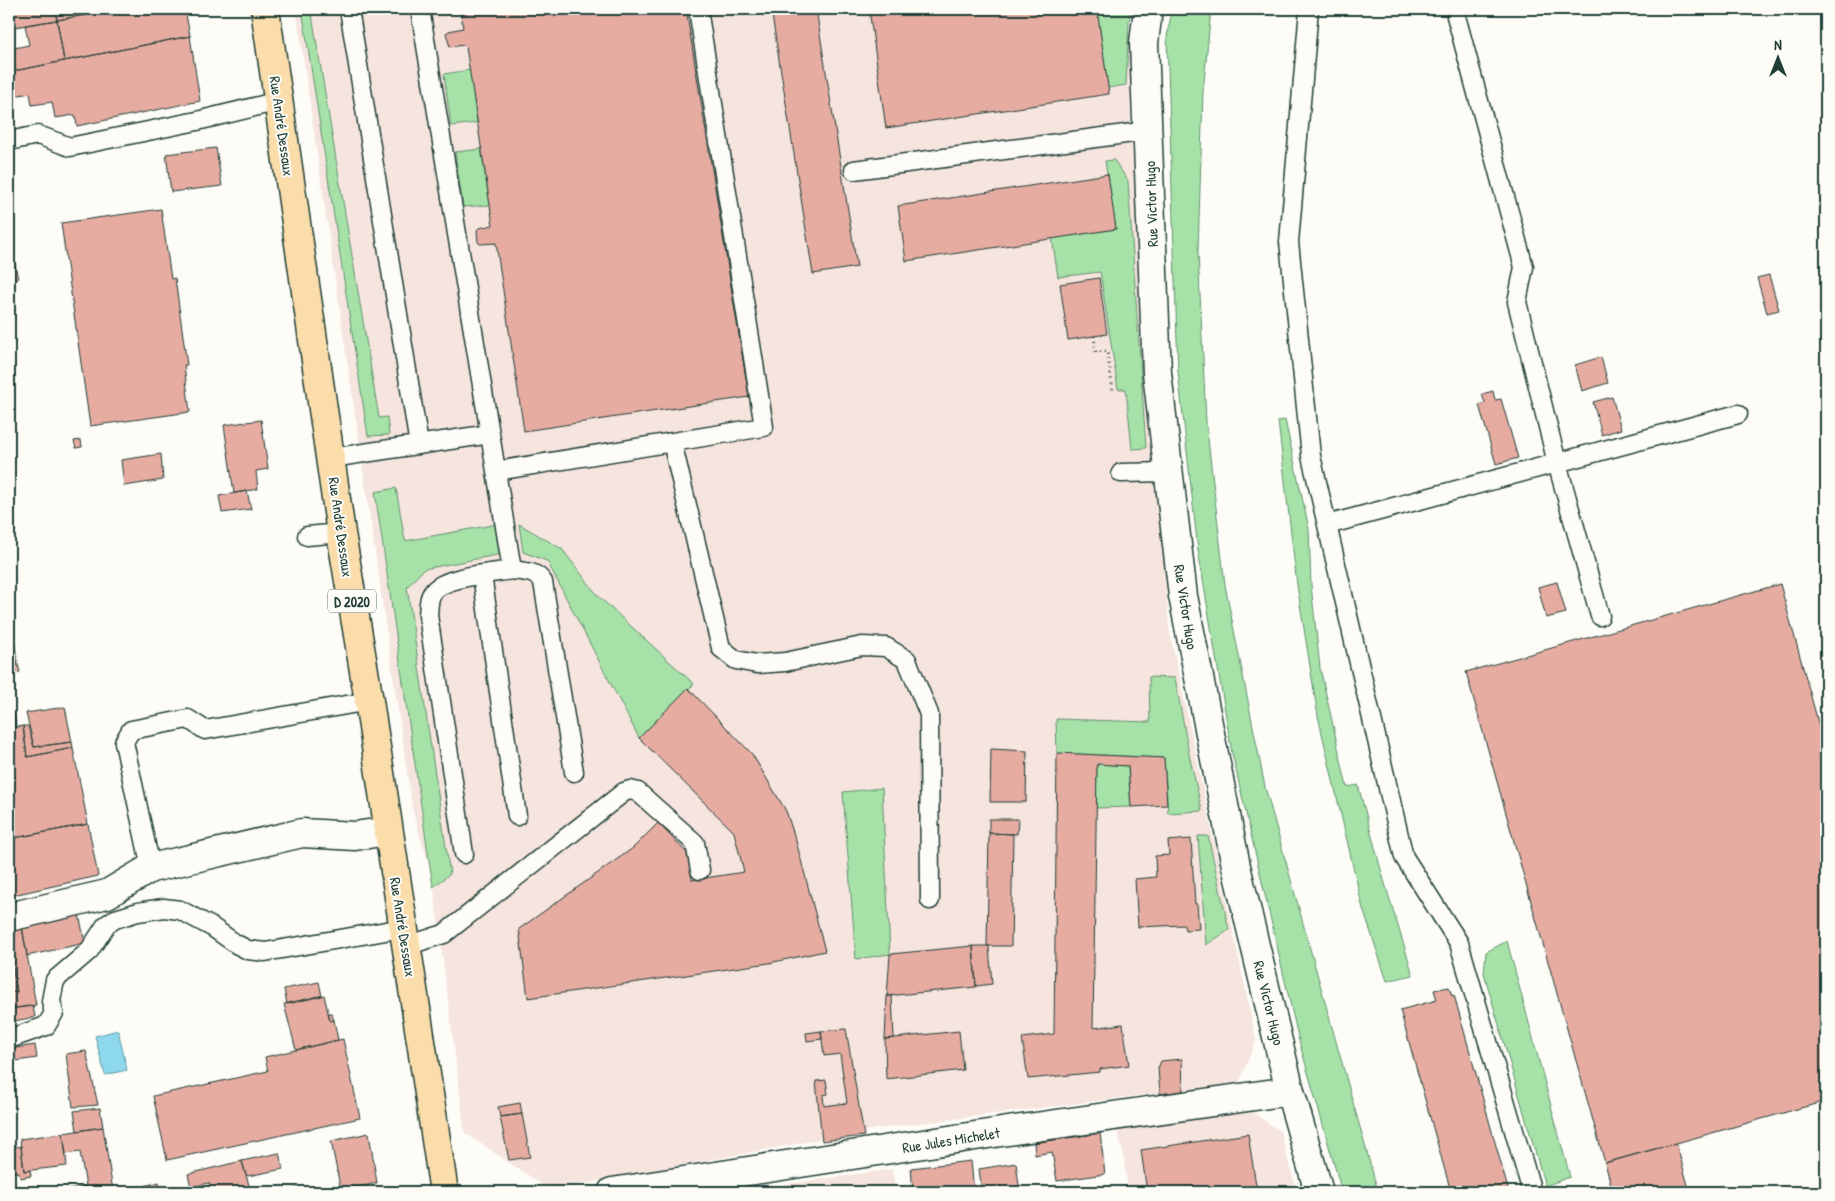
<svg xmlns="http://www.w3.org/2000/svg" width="1835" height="1201" font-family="'Patrick Hand',sans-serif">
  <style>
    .built { fill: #f6e4de }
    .green { fill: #a6e2a8; stroke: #62906e }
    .water { fill: #8ed8ee; stroke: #629aa4 }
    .building { fill: #e6aca2; stroke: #1f3d34 }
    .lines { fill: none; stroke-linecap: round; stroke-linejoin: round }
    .lane-casing { stroke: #1f3d34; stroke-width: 21 }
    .street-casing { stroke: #1f3d34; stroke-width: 31 }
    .primary-casing { stroke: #1f3d34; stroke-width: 31 }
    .path { stroke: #1f3d34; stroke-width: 3; stroke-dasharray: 1 4; stroke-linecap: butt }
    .lane { stroke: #fdfcf7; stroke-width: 18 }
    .street { stroke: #fdfcf7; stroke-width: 28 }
    .primary { stroke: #faddab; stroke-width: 28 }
    .labels { text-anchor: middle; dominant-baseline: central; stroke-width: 4; stroke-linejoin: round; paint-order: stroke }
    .shield { fill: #fdfcf7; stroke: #62766e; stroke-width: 1 }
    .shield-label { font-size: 14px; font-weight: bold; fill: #1f3d34 }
    .street-label { font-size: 15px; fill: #1f3d34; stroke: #fdfcf7 }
  </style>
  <rect width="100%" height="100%" fill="#fdfcf7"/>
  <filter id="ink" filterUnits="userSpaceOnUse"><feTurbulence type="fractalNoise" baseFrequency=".02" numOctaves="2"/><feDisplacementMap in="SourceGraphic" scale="10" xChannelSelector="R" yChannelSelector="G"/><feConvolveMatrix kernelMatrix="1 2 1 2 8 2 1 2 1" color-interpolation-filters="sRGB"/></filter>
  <g filter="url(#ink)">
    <!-- built -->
    <path class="built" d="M296 9H1131L1129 22 1131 131 1169 628 1256 1040 1239 1083 875 1129 550 1190 465 1133 432 875 413 812Z
      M1245 1107 1280 1131 1297 1192H1128L1123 1152 1117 1130Z
      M892 1169 896 1192H732Z"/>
    <!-- green -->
    <path class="green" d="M302 9H311L379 418 387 417 389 435 368 436Z
      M1097 9H1131L1129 22 1126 85 1108 88Z
      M1172 9H1211L1203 92 1198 252 1206 422 1225 585 1265 787 1378 1192H1342L1299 1041 1232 753 1198 550 1178 371 1167 37Z
      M470 70 477 123 451 126 444 74Z
      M481 149 490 205 463 207 455 152Z
      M1114 160 1128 181 1146 448 1132 449 1126 389H1118L1100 272 1058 277 1052 238 1116 229 1105 161Z
      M1285 420 1309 529 1311 585 1320 668 1347 787 1358 785 1383 877 1413 975 1387 981 1363 909 1318 716 1297 585 1278 421Z
      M396 488 405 541 498 524 502 554 424 569 407 587 450 874 433 887 375 492Z
      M519 524 562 549 599 597 694 684 639 738 547 561 523 552Z
      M1149 677 1175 678 1190 759 1202 811 1168 813 1164 758 1057 753 1056 719 1150 722Z
      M1097 764 1128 766 1131 807 1096 808Z
      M882 788 890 954 856 959 843 792Z
      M1198 836H1208L1229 930 1206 945Z
      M1507 941 1570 1177 1545 1186 1484 973 1486 952Z"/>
    <!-- water -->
    <path class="water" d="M118 1030 127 1070 105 1075 95 1036Z"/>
    <!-- building -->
    <path class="building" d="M9 9H55L57 20 9 28Z
      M55 9H120L57 20Z
      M120 9H185L190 36 64 61 57 20Z
      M460 9H686L749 397 524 431 496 243 480 244 478 242 477 230 479 228 493 225 466 47 464 45 450 47 446 33 449 31 463 28Z
      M771 9H816L857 267 813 274Z
      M869 9H1097L1109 94 886 128Z
      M57 20 64 61 9 72V49L29 45 25 25Z
      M190 36 200 101 77 126 75 115 55 118 52 102 32 105 30 93 9 97V72Z
      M216 148 222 186 171 192 166 154Z
      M1108 174 1116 229 906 261 898 206Z
      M161 209 171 279 175 278 187 365H184L190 412 90 426 61 223Z
      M10 239 18 279 9 281V240Z
      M1769 275 1779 310 1767 313 1757 278Z
      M1099 278 1107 334 1068 340 1060 284Z
      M1601 357 1608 383 1582 391 1575 365Z
      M1493 391 1495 400 1501 399 1518 458 1496 464 1479 405 1485 403 1482 394Z
      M1612 397 1621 429 1602 435 1593 402Z
      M261 420 268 469 256 471 258 489 234 493 224 425Z
      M81 440 82 447 76 448 74 441Z
      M161 454 163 480 124 486 121 460Z
      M247 491 251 509 222 513 219 496Z
      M1557 582 1566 613 1546 618 1538 587Z
      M1780 584 1826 751V1101L1605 1163 1466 672Z
      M9 607 18 665 9 667Z
      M18 665 20 672 9 674V667Z
      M688 688 752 754 786 811 796 841 825 951 769 963 528 998 519 929 633 848 658 823 688 854 692 880 744 872 734 832 639 738Z
      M65 707 72 742 34 747 26 713Z
      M14 713 16 727 9 728V714Z
      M23 726H28L34 747 72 742 73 748 27 757Z
      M23 726 27 757 73 748 88 824 9 839V728Z
      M991 749 1027 751 1026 802H990Z
      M1057 753 1164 758 1167 805 1131 807 1128 766 1097 764 1093 1028 1123 1024 1129 1065 1100 1069V1072L1028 1079 1022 1038 1054 1034Z
      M989 819H1018L1017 834 989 833Z
      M88 824 98 876 9 896V839Z
      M989 833 1013 834 1011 946H987Z
      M1191 839 1195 904H1197L1199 929 1185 930 1184 925 1138 927 1135 879 1156 877 1155 856 1169 855 1168 841Z
      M79 914 85 943 27 956 22 927Z
      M22 927 36 1005 9 1009V993L17 992 9 947V930Z
      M973 946H989L992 984 976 986Z
      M973 946 976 987 887 996 890 954Z
      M9 947 17 992 9 993Z
      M319 982 322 996 287 1004 284 989Z
      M1449 987 1452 996 1454 995 1508 1189 1497 1192H1451L1400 1010 1437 1000 1434 990Z
      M324 995 330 1021 334 1020 338 1040 296 1050 284 1004Z
      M887 996H892L894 1038 885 1039Z
      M33 1006 35 1017 9 1022V1009Z
      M328 1013H331L334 1020 330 1021Z
      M846 1029 864 1136 822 1141 816 1081 826 1080 828 1094 823 1095 824 1106 847 1103 840 1054 824 1056 821 1031Z
      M821 1031 822 1039 807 1041 806 1033Z
      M959 1031 963 1070 886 1079 885 1039Z
      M343 1039 360 1118 167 1160 153 1096 268 1071 265 1057Z
      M35 1045 37 1058 9 1062V1049Z
      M86 1051 98 1105 73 1107 66 1054Z
      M1182 1059 1183 1091 1160 1094 1158 1068 1161 1061Z
      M520 1103 522 1114 500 1117 498 1107Z
      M100 1108 103 1127 77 1131 74 1111Z
      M522 1114 530 1157 509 1160 500 1117Z
      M103 1127 113 1191 61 1192 86 1186 80 1152 66 1154 63 1133Z
      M63 1133 67 1166 24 1171 20 1139Z
      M369 1133 377 1183 341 1191 331 1141Z
      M1100 1133 1105 1174 1057 1181 1052 1152 1035 1155 1034 1143Z
      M1248 1134 1257 1192H1147L1141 1150Z
      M1676 1143 1690 1192H1613L1605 1163Z
      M21 1146 24 1171 30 1170 31 1176 20 1178 19 1172 9 1173V1148Z
      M279 1153 283 1169 248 1176 245 1173 242 1161Z
      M242 1161 251 1192H211L209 1183 191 1187 188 1174Z
      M971 1161 974 1192H913L911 1168Z
      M1016 1163 1020 1192H982L979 1169Z
      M159 1182 161 1192H150L148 1185Z
      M148 1185 150 1192H132V1190Z
      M1126 1187V1192H1114L1113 1189Z
      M298 1188 299 1192H288L287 1190Z"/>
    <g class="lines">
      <defs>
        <path id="lane" d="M349 9 419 445
          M1309 9 1289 242 1311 456 1404 857 1459 943 1532 1192
          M1456 16 1524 267 1517 302 1557 463 1600 616
          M9 141 38 135 70 147 197 121 279 101
          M854 170 1148 131
          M490 434 496 471 764 427 698 9
          M672 442 721 648 736 660 757 664 785 662 862 646 886 647 907 660 929 714 930 900
          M331 458 490 434 420 9
          M1121 473 1169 472
          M1327 525 1738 414
          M307 536 341 533
          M512 570C525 572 536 571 543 582L574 772
          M482 575 517 816
          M464 854 428 615C429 607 428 598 433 592 444 576 494 573 512 570L496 471
          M151 868 124 742 131 730 188 719 205 730 369 701
          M406 946 444 934 624 792 630 790 638 792 695 843 700 870
          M9 1039 46 1026 54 1013 51 1001 55 980 89 951 106 925 115 919 138 912 164 908 180 910 212 927 236 944 248 950 265 952 403 928"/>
        <path id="street" d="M1148 9 1144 43 1157 373 1183 596 1236 866 1290 1091 1319 1192
          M9 917 107 894 151 868 302 833 355 836 388 831
          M612 1192 1001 1132 1290 1091"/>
        <path id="primary" d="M265 9 341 533 369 701 444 1192"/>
      </defs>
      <!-- lane casing -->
      <use href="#lane" class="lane-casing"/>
      <!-- street casing -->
      <use href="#street" class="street-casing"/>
      <!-- primary casing -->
      <use href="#primary" class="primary-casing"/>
      <!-- path -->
      <path class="path" d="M1094 336 1096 352 1107 351 1113 391"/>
      <!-- lane -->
      <use href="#lane" class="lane"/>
      <!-- street -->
      <use href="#street" class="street"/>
      <!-- primary -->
      <use href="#primary" class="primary"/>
    </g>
  </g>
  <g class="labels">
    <!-- shield labels -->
    <rect class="shield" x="328" y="589.5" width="48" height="23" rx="4"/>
    <g class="shield-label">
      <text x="352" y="601">D 2020</text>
    </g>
    <!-- street labels -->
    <g class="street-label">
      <text transform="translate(282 126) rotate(82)">Rue André Dessaux</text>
      <text transform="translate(1151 204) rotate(-92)">Rue Victor Hugo</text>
      <text transform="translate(341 527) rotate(82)">Rue André Dessaux</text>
      <text transform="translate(1186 607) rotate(81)">Rue Victor Hugo</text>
      <text transform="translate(403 927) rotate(81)">Rue André Dessaux</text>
      <text transform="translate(1269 1003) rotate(76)">Rue Victor Hugo</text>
      <text transform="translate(951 1140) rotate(-9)">Rue Jules Michelet</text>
    </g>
  </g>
  <!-- margin -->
  <rect width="1835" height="1201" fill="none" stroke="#fdfcf7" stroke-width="30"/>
  <rect x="15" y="15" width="1805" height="1171" fill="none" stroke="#1f3d34" stroke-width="2" filter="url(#ink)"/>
  <!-- north arrow -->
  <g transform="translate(1778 58)" stroke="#fdfcf7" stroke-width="4" paint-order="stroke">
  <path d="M0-4L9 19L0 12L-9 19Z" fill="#1f3d34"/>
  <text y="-8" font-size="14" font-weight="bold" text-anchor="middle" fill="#1f3d34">N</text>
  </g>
</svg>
